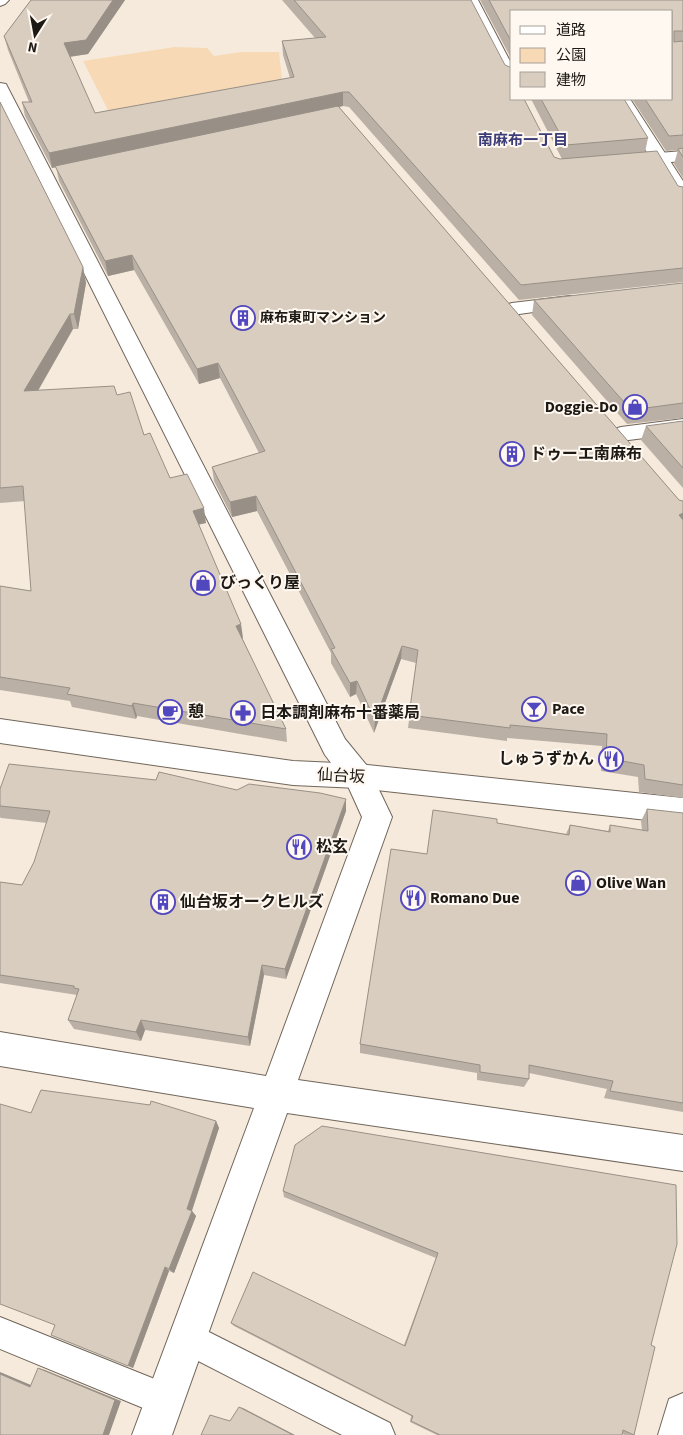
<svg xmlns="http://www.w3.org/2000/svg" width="683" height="1435" font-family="'Source Sans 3','Noto Sans JP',sans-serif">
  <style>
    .green { fill: #f7d9b6 }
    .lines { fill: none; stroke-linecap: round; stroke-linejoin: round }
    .lane-casing { stroke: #71665b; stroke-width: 2 }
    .street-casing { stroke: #71665b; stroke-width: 2 }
    .secondary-casing { stroke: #71665b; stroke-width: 2 }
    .lane { fill: #fff; fill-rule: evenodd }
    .street { fill: #fff; fill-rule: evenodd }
    .secondary { fill: #fff; fill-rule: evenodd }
    .wall { fill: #bbb0a5 }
    .shaded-wall { fill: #989086 }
    .building { fill: #d9cdc0; stroke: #989086 }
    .labels { text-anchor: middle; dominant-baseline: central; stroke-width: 4; stroke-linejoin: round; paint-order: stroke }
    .far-poi-label { font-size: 14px; font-weight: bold; fill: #1d1914; stroke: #fff8f0; text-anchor: start }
    .far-neighbourhood-label { font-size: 15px; font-weight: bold; fill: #3c3c78; stroke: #fff8f0 }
    .poi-label { font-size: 16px; font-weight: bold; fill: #1d1914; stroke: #fff8f0; text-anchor: start }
    .street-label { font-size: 16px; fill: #1d1914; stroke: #fff8f0 }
  </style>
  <rect width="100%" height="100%" fill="#f6eadc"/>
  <!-- green -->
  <path class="green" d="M175 47 207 48 214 56 241 52H279L283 88 113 120 83 61Z"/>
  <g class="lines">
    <defs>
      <path id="lane" d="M464 0H478L512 65V83L505 79Z
        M683 151V161L635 165 627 160 635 155Z
        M683 419V433L621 441 614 439 611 434 614 429 621 427Z
        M0 1317 177 1388 182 1400 177 1412 165 1417 0 1349Z
        M187 1321 390 1423 395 1435H342L175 1349 171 1337 175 1325Z"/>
      <path id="street" d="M0 83 6 84 8 88 345 739 368 767 392 817 298 1080 683 1135V1171L287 1113 172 1435H132L254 1108 0 1066V1032L266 1076 362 817 347 784 325 755 0 105Z
        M614 99H630L683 181V202L676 200 674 196Z
        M570 296 577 298 580 302 577 306 512 315 505 313 502 309 505 305 512 303Z
        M683 1393V1435H658L669 1399Z"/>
      <path id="secondary" d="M0 0H9L5 4 0 6Z
        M0 719 293 761 358 764 683 798V824L358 788 293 785 0 743Z"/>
    </defs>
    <!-- lane casing -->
    <use href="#lane" class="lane-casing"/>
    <!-- street casing -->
    <use href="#street" class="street-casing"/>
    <!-- secondary casing -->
    <use href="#secondary" class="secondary-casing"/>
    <!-- lane -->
    <use href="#lane" class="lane"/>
    <!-- street -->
    <use href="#street" class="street"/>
    <!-- secondary -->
    <use href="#secondary" class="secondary"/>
  </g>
  <!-- wall -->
  <path class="wall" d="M31 0H125L88 54 70 57 95 113 290 78 283 55 282 41 315 38 282 0H471L512 99 554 157 560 159H562L531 99H624L648 138 645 152 678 186 683 187V282L519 300 349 107 343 106 339 107 679 500 683 501V798L639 792 638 777 601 771 602 746 507 738V741L408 728 416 663 401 659 374 733 356 694 350 697 331 663V653L257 511 232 517 214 481 212 467 259 453 220 378 199 384 134 270 108 276 59 181 56 167 52 168 25 116 22 102H29L8 50 4 36Z
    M480 0H683V178L674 164 678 150 666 151 632 99H672L512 11V60Z
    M0 102 83 267 86 283 78 329H73L38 391 117 395 144 435 170 478 206 523 198 525 242 638 286 729 287 742 137 716 136 719 72 707 70 701 0 690V586L31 591 25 501 0 503Z
    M683 283V418L627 424 532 315 534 300Z
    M683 421V488L641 440 646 426Z
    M0 789 237 790 346 811 286 979 264 975 250 1046 145 1030 141 1041 74 1029 68 1020 77 995 0 983V882L22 885 34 862 47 823 1 818 0 817Z
    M647 809 683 813V1112L604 1098 607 1089 529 1073V1079L524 1087 477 1080V1073L360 1053V1044L427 854 497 823 566 834 570 825 608 831 610 825 642 830 641 821Z
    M31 1113 216 1121 219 1128 192 1211 196 1216 174 1273 169 1271 133 1368 55 1325Z
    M295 1145 651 1345 634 1435H625L622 1434V1435H437L410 1422 411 1416 234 1326 231 1323 404 1345 436 1258 284 1197 283 1191Z"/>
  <!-- shaded-wall -->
  <path class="shaded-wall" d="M113 0H125L88 54 67 57 64 43Z
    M343 92V106L52 168 49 153Z
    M132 255 134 270 108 276 105 261Z
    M83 267 86 283 78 329 74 314Z
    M70 314 73 329 29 406 24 391Z
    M218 363 220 378 199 384 197 369Z
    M256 496 257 511 232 517 230 502Z
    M204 508 206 523 195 525 193 511Z
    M683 513V526L679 515Z
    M241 624 243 638 238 640 236 626Z
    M402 646 401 659 374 733 375 720Z
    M357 681 356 694 350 697V683Z
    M133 703 137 716 136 719 132 706Z
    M346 799V811L286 979 285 969Z
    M262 965 264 975 250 1046 248 1037Z
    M141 1020 145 1030 141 1041 136 1032Z
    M216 1121 219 1128 191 1213 192 1211 196 1216 174 1273 169 1269 187 1209Z
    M165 1267 169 1271 133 1368 128 1366Z
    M38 1368 45 1370 121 1401 109 1435H103Z
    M0 1372 38 1388 30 1387 0 1374Z
    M239 1407 243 1408 295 1435H293Z"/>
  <!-- building -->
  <path class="building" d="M31 0H113L86 40 64 43 95 113 294 77 282 41 326 37 294 0H471L505 65 512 68V99H524L554 157 560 159 657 151 678 186 683 187V268L521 285 349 92H343L49 153 22 102H32L4 36Z
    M489 0H683V31H674V42L683 41V135L669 136 645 99H672V11H512V43Z
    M541 99H624L648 138 566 145Z
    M0 102 83 267 74 314H70L24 391 114 386 117 395 130 392 144 435 150 433 170 478 187 474 204 508 193 511 241 624 236 626 286 729 133 703 132 706 67 694 70 688 0 677V586L31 591 23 486 0 488Z
    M338 106 679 500 683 501V513L679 515 683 520V785L645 779 644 765 606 758 607 734 510 725V728L409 715 418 650 402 646 375 720 357 681 350 683 331 649 335 648 256 496 230 502 212 467 265 451 218 363 197 369 132 255 105 261 55 166Z
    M683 148V157L678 149Z
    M683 283V403L631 410 534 300Z
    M683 421V468L646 426Z
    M9 764 156 780 159 772 237 790 249 784 320 793 346 799 285 969 262 965 248 1037 141 1020 136 1032 68 1020 79 989 74 988V986L0 975V882L22 885 34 862 50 811 0 806V789Z
    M647 809 683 813V1103L610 1091 613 1081 529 1065V1079L480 1072V1065L360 1044 391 849 427 854 433 810 497 819V823L569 835 570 825 610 832V825L648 831Z
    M41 1090 150 1105 151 1101 216 1121 187 1209 192 1211 169 1269 165 1267 128 1366 51 1335 55 1325 0 1304V1104L31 1113Z
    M322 1126 676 1185 677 1244 651 1345 655 1347 634 1435 623 1430 622 1435H440L411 1421 413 1416 231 1323 253 1272 405 1346 438 1253 283 1191 295 1145Z
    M38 1368 115 1400 103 1435H0V1374L30 1387Z
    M239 1407 293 1435H201L210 1415 230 1421Z"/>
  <!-- icons -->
  <defs>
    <symbol id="building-ring" viewBox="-11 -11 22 22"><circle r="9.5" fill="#fff8f0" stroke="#5147be" stroke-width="1.5"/><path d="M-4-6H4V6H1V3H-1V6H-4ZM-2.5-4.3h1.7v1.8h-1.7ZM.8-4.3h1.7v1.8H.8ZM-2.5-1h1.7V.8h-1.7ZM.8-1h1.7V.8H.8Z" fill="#5147be"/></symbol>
    <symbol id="shop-ring" viewBox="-11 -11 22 22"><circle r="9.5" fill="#fff8f0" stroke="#5147be" stroke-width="1.5"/><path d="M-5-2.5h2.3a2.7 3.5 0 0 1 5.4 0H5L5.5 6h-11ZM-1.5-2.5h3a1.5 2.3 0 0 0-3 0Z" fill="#5147be"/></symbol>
    <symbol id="bar-ring" viewBox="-11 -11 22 22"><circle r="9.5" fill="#fff8f0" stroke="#5147be" stroke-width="1.5"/><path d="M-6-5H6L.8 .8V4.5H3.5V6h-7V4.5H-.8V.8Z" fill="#5147be"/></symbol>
    <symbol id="cafe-ring" viewBox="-11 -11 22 22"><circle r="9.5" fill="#fff8f0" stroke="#5147be" stroke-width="1.5"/><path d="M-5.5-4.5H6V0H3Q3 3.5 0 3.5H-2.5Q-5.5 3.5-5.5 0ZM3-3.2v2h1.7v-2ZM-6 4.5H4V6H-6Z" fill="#5147be"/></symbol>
    <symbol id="pharmacy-ring" viewBox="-11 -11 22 22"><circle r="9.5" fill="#fff8f0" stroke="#5147be" stroke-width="1.5"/><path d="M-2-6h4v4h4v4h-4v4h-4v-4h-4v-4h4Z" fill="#5147be"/></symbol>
    <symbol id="restaurant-ring" viewBox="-11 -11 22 22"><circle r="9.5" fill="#fff8f0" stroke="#5147be" stroke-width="1.5"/><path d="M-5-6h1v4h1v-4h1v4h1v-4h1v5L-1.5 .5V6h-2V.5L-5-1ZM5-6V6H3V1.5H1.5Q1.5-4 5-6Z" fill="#5147be"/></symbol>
  </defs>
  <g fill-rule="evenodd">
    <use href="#building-ring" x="229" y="304" width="28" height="28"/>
    <use href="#shop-ring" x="621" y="393" width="28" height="28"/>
    <use href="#building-ring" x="498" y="440" width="28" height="28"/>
    <use href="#shop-ring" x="189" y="569" width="28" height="28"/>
    <use href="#bar-ring" x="520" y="695" width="28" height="28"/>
    <use href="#cafe-ring" x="156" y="698" width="28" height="28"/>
    <use href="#pharmacy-ring" x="229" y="699" width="28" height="28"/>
    <use href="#restaurant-ring" x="597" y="745" width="28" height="28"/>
    <use href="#restaurant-ring" x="285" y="833" width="28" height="28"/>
    <use href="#shop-ring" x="564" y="869" width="28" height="28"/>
    <use href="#restaurant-ring" x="399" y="884" width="28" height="28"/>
    <use href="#building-ring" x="149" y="888" width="28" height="28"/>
  </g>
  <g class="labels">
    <!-- far-poi labels -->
    <g class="far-poi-label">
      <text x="260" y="318">麻布東町マンション</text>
    </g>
    <!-- far-neighbourhood labels -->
    <g class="far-neighbourhood-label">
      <text x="523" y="140">南麻布一丁目</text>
    </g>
    <!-- poi labels -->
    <g class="poi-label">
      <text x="618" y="407" text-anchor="end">Doggie-Do</text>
      <text x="530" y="454">ドゥーエ南麻布</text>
      <text x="220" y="583">びっくり屋</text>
      <text x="552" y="709">Pace</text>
      <text x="188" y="712">憩</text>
      <text x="260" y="713">日本調剤麻布十番薬局</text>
      <text x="594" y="759" text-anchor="end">しゅうずかん</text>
      <text x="316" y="847">松玄</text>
      <text x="596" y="883">Olive Wan</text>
      <text x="430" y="898">Romano Due</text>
      <text x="180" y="902">仙台坂オークヒルズ</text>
    </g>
    <!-- street labels -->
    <g class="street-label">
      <text transform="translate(341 776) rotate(3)">仙台坂</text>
    </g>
  </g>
  <!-- legend -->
  <rect x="510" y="10" width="162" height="90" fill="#fff8f0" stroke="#a59f98"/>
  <rect x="520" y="26" width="25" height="8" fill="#ffffff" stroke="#a59f98"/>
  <text x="556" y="35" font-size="15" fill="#1d1914">道路</text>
  <rect x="520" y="48" width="25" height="15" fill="#f7d9b6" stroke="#a59f98"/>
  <text x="556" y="60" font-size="15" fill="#1d1914">公園</text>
  <rect x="520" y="72" width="25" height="15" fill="#d9cdc0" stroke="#a59f98"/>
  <text x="556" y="85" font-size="15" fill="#1d1914">建物</text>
  <!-- north arrow -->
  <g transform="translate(35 35) rotate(191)" stroke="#fff8f0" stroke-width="4" paint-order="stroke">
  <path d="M0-4L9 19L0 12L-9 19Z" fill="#1d1914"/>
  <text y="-8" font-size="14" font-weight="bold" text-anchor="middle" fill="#1d1914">N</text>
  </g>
</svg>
